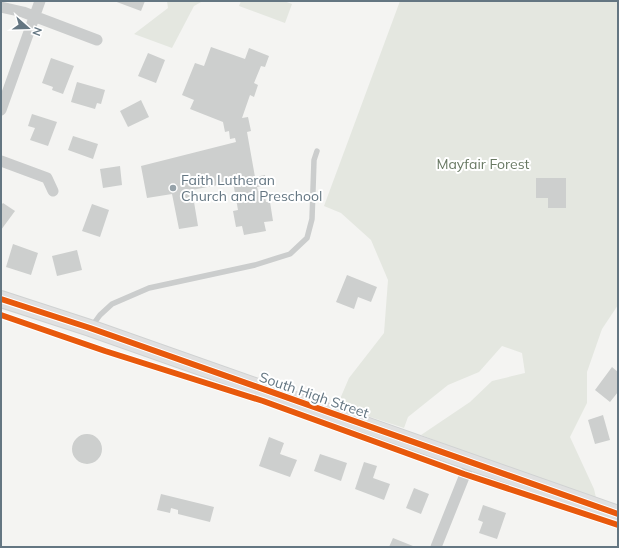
<svg xmlns="http://www.w3.org/2000/svg" width="619" height="548" font-family="Mulish,sans-serif">
  <style>
    .green { fill: #e4e7e0 }
    .building { fill: #cdcfce }
    .lines { fill: none; stroke-linecap: round; stroke-linejoin: round }
    .secondary-casing { stroke: #d0d2d2; stroke-width: 18 }
    .lane { stroke: #cbcdcd; stroke-width: 5.5 }
    .street { stroke: #cbcdcd; stroke-width: 11 }
    .secondary { stroke: #e0e0e0; stroke-width: 16 }
    .cycleway-casing { stroke: #fff; stroke-width: 8 }
    .cycleway { stroke: #e8590c; stroke-width: 6 }
    .poi-dot { fill: #96a2a9; stroke: #fff; stroke-width: 1.5 }
    .labels { text-anchor: middle; dominant-baseline: central; stroke-width: 4; stroke-linejoin: round; paint-order: stroke }
    .park-label { font-size: 14px; fill: #697963; stroke: #fff }
    .poi-label { font-size: 14px; fill: #647682; stroke: #fff; text-anchor: start }
    .street-label { font-size: 14px; fill: #647682; stroke: #fff }
  </style>
  <rect width="100%" height="100%" fill="#f4f4f2"/>
  <!-- green -->
  <path class="green" d="M167 1H203L194 6 172 48 134 34 168 8Z
    M241 1H284L292 4 285 23 239 6Z
    M400 1H618V305L602 329 587 372V403L570 437 594 489 597 502 421 435 470 402 492 381 525 373 522 353 502 346 479 372 448 385 408 417 404 428 337 406 349 378 384 333 388 280 371 240 341 213 324 206Z"/>
  <!-- building -->
  <path class="building" d="M114 1H145L141 11Z
    M211 47 245 59 249 48 269 56 265 67 261 66 254 83 258 85 254 97 250 95 242 118 248 117 251 131 247 132 255 177 265 175 267 185 257 187 258 191 264 190 266 202H270L273 221 264 222 266 231 244 235 242 226 236 227 233 211 238 210 233 182 192 190 198 226 179 229 172 194 147 198 141 166 236 142 235 138 230 139 229 131 225 132 223 122 190 109 194 100 182 95 195 63 204 66Z
    M148 53 165 60 156 83 138 76Z
    M51 58 74 66 63 94 52 90 53 87 42 83Z
    M77 82 105 90 101 104 97 103 95 109 71 102Z
    M141 100 149 117 128 127 120 111Z
    M32 114 57 122 48 146 30 140 35 128 28 126Z
    M73 136 98 144 93 159 68 150Z
    M120 166 122 185 103 188 100 169Z
    M536 178H566V208H548V198H536Z
    M3 203 15 211 1 230V205Z
    M92 204 109 210 100 237 82 231Z
    M13 244 38 253 31 275 6 267Z
    M77 250 82 270 57 276 52 256Z
    M347 275 377 287 371 302 358 297 354 309 336 302Z
    M612 367 618 372V392L610 402 595 390Z
    M603 415 610 440 595 444 588 420Z
    M72 449a15 15 0 1 1 30 0a15 15 0 1 1-30 0Z
    M269 437 284 443 280 454 297 460 290 477 259 466Z
    M320 454 347 463 341 481 314 471Z
    M364 462 377 466 373 478 390 484 384 500 355 489Z
    M414 488 429 494 421 514 406 508Z
    M161 494 214 507 210 522 178 514V510L171 508 170 513 157 510Z
    M483 505 506 513 497 539 479 533 483 522 478 520Z
    M393 538 413 546V547H389Z"/>
  <g class="lines">
    <defs>
      <path id="secondary" d="M1 299 90 328 618 514"/>
    </defs>
    <!-- secondary casing -->
    <use href="#secondary" class="secondary-casing"/>
    <!-- lane -->
    <path class="lane" d="M92 326 100 315 112 304 149 288 255 265 290 254 307 238 312 219 314 160 317 151"/>
    <!-- street -->
    <path class="street" d="M1 7 23 12 97 40
      M1 110 40 1
      M1 161 47 178 53 191
      M436 547 470 462"/>
    <!-- secondary -->
    <use href="#secondary" class="secondary"/>
    <defs>
      <path id="cycleway" d="M1 299 90 328 618 514
        M1 315 105 351 263 401 464 474 618 525"/>
    </defs>
    <!-- cycleway casing -->
    <use href="#cycleway" class="cycleway-casing"/>
    <!-- cycleway -->
    <use href="#cycleway" class="cycleway"/>
  </g>
  <!-- markers -->
  <circle class="poi-dot" cx="173" cy="188" r="4"/>
  <g class="labels">
    <!-- park labels -->
    <g class="park-label">
      <text x="483" y="164">Mayfair Forest</text>
    </g>
    <!-- poi labels -->
    <g class="poi-label">
      <text x="181" y="180">Faith Lutheran<tspan x="181" dy="16">Church and Preschool</tspan></text>
    </g>
    <!-- street labels -->
    <g class="street-label">
      <text transform="translate(314 395) rotate(19)">South High Street</text>
    </g>
  </g>
  <!-- border -->
  <rect width="619" height="548" fill="none" stroke="#647682" stroke-width="4"/>
  <!-- north arrow -->
  <g transform="translate(28 28) rotate(110)" stroke="#ffffff" stroke-width="3" paint-order="stroke">
  <path d="M0-3L7 15L0 10L-7 15Z" fill="#647682"/>
  <text y="-6" font-size="11" font-weight="bold" text-anchor="middle" fill="#647682">N</text>
  </g>
</svg>
